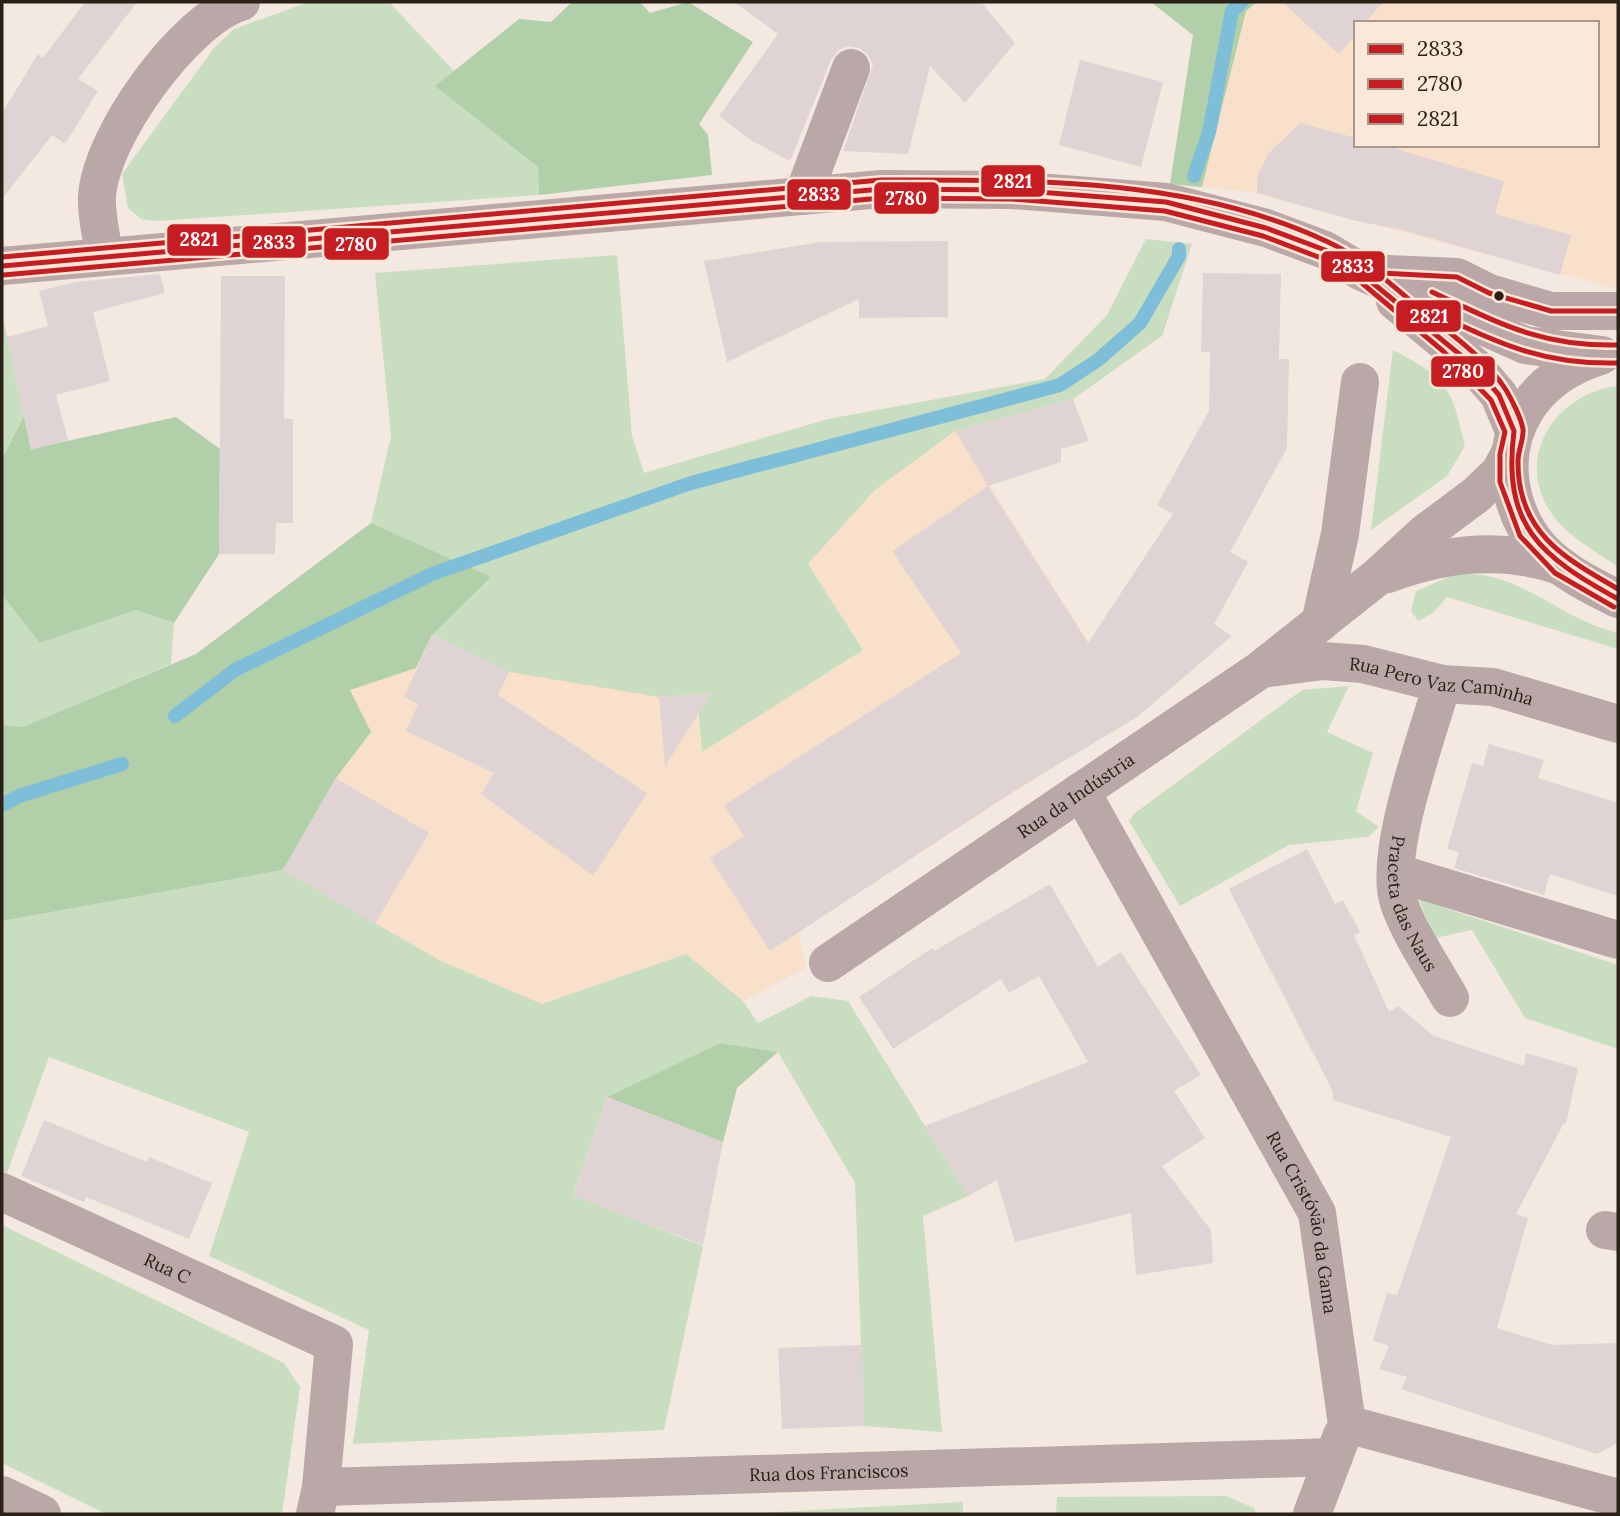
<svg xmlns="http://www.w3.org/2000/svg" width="1620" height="1516" font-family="Lora,serif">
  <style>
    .built { fill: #f9e0cb; fill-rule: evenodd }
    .green { fill: #c9ddc0 }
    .forest { fill: #b1cfa8 }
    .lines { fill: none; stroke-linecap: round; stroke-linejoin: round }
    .stream { stroke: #7ebed9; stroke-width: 14 }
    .building { fill: #dfd4d3 }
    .minor { stroke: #baa8a9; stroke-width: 38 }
    .bus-1-casing { stroke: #fbe8d8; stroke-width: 10 }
    .bus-2-casing { stroke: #fbe8d8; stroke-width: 10 }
    .bus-3-casing { stroke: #fbe8d8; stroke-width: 10 }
    .bus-1 { stroke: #c61d23; stroke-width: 5 }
    .bus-2 { stroke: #c61d23; stroke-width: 5 }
    .bus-3 { stroke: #c61d23; stroke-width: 5 }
    .bus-dot { fill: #2c2117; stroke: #fbe8d8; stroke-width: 2.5 }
    .labels { text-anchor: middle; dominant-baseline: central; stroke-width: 5; stroke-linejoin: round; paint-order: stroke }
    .street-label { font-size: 18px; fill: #2c2117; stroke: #fbe8d8 }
    .line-badge { stroke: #fbe8d8; stroke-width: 2.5 }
    .badge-label { font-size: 19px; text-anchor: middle; font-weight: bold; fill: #fff }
  </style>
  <rect width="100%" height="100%" fill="#f3e9e0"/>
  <!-- built -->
  <path class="built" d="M1257 2H1618V289L1251 192 1202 187 1246 11ZM1356 23H1597V145H1356Z
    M955 431 1091 646 1042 774 798 932 806 968 743 1001 686 955 542 1005 441 961 283 870 336 778 371 732 349 690 416 668 432 635 509 672 697 694 702 751 863 650 808 564 875 490Z"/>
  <!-- green -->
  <path class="green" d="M309 2H389L454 71 436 86 538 167 539 195 157 221 141 219 128 208 122 174 214 48 234 29Z
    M1146 239 1192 244 1162 336 1073 399 955 431 875 490 808 564 863 650 702 752 697 694 659 697 509 672 432 635 490 577 371 523 391 436 375 273 617 255 632 436 644 473 828 419 1045 379 1107 315Z
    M2 313 24 416 2 459Z
    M1393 350C1447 378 1452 387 1465 446L1447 476 1371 530Z
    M1618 386V567C1597 552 1567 536 1552 514 1513 458 1555 393 1618 386Z
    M1458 573C1469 574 1481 574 1492 577 1536 588 1571 622 1618 633V649L1447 597 1433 613 1418 621 1411 611 1416 591Z
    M2 595 40 643 136 610 174 623 171 664 23 727 2 725Z
    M1349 686 1327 732 1373 753 1356 811 1379 827 1368 837 1289 845 1180 906 1129 821 1135 813 1302 690Z
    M283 870 441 961 542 1004 686 954 743 1001 758 1023 811 996 848 1001 968 1196 923 1216 942 1432 864 1426 855 1183 778 1052 720 1043 607 1097 573 1195 703 1246 664 1430 353 1444 369 1330 209 1256 249 1132 49 1057 4 1181 2 1180V921Z
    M1417 895 1445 908 1618 965V1049L1525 1018 1472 930 1435 938Z
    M2 1225 284 1363 300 1387 282 1514H106L2 1463Z
    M1226 1496 1254 1508 1256 1514H1056L1057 1497Z
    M963 1502V1514H736Z"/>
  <!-- forest -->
  <path class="forest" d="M572 2H640L650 13 688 2 753 42 699 124 708 135 712 175 539 195 538 167 435 86 519 19 551 22Z
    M1151 2H1257L1246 11 1202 187 1170 184 1193 35Z
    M24 416 31 449 176 417 220 449 219 554 174 623 136 610 40 643 2 595V459Z
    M371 523 491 577 432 635 416 668 350 690 371 732 336 778 283 870 2 921V725L23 727 196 654Z
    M720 1043 778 1052 737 1088 723 1142 607 1097Z"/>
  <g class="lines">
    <!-- stream -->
    <path class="stream" d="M1194 176 1209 132 1232 11 1242 2
      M175 716 235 670 432 574 691 483 1060 385 1098 360 1140 323 1179 256V249
      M2 805 19 796 122 764"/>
  </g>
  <!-- building -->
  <path class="building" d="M85 2H137L78 79 98 91 65 144 52 135 2 199V113L38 54 43 58Z
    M734 2H981L1015 43 965 103 930 66 908 154 843 151 873 65 868 55 859 48 848 46 838 51 831 60 790 161 752 141 719 116 778 34Z
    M1282 2H1383L1365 23H1356V34L1339 54Z
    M1080 60 1163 82 1141 167 1059 145Z
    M1300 123 1356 138V145H1383L1504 181 1495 214 1571 235 1560 275 1399 229 1356 221 1257 193V177L1268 154Z
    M948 241V317L859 318V299L727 362 704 261 821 242Z
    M1203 273 1281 274 1279 359H1289L1287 448 1230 552 1248 562 1214 624 1232 636 1137 717 1014 791 770 951 710 858 744 836 724 805 961 653 892 551 988 486 1088 643 1173 514 1157 505 1209 411 1210 352H1201Z
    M160 274 165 293 93 312 110 381 56 395 68 440 31 450 7 337 48 326 39 291 75 282Z
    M221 276H285L284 419H293V523H276L275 554H219Z
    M1073 399 1089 441 1061 449V462L988 486 955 431Z
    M432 635 509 672 498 695 647 793 593 876 481 794 494 773 406 731 418 704 404 697Z
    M712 693 665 766 659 697Z
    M1489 744 1544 760 1538 778 1618 803V896L1550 874 1544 895 1454 868 1459 852 1447 849 1472 763 1483 766Z
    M336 778 429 833 375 924 283 870Z
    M1307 849 1335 904 1343 900 1360 932 1354 935 1389 1012 1398 1006 1434 1036 1524 1066 1526 1053 1578 1068 1566 1124 1564 1123 1516 1214 1528 1218 1497 1328 1552 1345 1618 1343V1443L1597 1454 1401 1389 1407 1377 1379 1369 1389 1346 1373 1340 1387 1293 1397 1295 1451 1137 1333 1100V1092L1229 889Z
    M1050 884 1098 967 1121 952 1201 1075 1174 1091 1205 1138 1162 1166 1211 1230 1213 1263 1136 1275 1131 1213 1015 1242 997 1180 968 1196 925 1126 1088 1062 1039 976 1009 993 1001 979 893 1049 859 997 932 948 934 951Z
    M607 1097 723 1142 703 1245 573 1196Z
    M44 1120 147 1162 149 1157 212 1183 189 1239 86 1197 84 1202 21 1176Z
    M862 1345 864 1426 782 1429 778 1348Z"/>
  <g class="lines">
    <!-- minor -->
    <g class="minor">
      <path d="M803 196 851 68"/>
      <path d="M104 256C102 237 96 216 97 197 100 137 184 20 241 2"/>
      <path d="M2 266 882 189 1012 190 1166 202 1266 228 1325 250 1362 272 1525 345 1602 355"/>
      <path d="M1388 274 1457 277 1489 293 1551 311H1618"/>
      <path d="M1395 301 1475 367 1499 395 1514 431"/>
      <path d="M1600 356C1535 376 1496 431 1514 499 1519 517 1529 536 1542 550 1563 572 1592 586 1618 599"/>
      <path d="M1388 574C1445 553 1502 546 1560 566"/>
      <path d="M1320 623 1340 534 1360 382"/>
      <path id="s1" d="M1262 669 1323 661 1363 664 1442 684 1493 687 1618 724"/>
      <path id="s2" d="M1442 684C1428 735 1382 855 1399 903 1410 935 1433 968 1450 998"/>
      <path id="s3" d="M1081 791 1317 1213 1347 1424 1618 1498"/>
      <path d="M1397 873 1618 940"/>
      <path id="s4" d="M828 963 1260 670 1376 578 1425 533 1476 495 1500 472 1509 455"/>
      <path id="s5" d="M2 1192 334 1344 321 1487 315 1514"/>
      <path d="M1605 1230 1618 1232"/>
      <path id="s6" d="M321 1487 1334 1457"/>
      <path d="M2 1495 42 1514"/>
      <path d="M1312 1514 1342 1435"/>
    </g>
    <defs>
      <path id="bus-1" d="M2 266 882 189 1012 190 1166 202 1266 228 1325 250 1362 272 1457 277 1489 293 1551 311H1618
        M1352 266 1475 367 1499 395 1514 431
        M1514 431C1502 526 1540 556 1618 599"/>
      <path id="bus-2" d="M3 275 882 198 1012 199 1165 211 1263 236 1321 258 1357 279 1443 351 1491 400 1505 432 1500 454V482L1520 536 1555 573 1614 607
        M1424 308C1495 341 1538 365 1618 363"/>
      <path id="bus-3" d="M2 257 881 180C1029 180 1191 177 1328 242 1365 259 1395 288 1426 314 1454 336 1487 360 1506 390 1512 400 1521 418 1523 429 1524 439 1518 450 1518 461 1517 532 1564 558 1618 589
        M1432 292C1499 323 1541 347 1618 345"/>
    </defs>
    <!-- bus-1 casing -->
    <use href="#bus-1" class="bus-1-casing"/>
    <!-- bus-2 casing -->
    <use href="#bus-2" class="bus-2-casing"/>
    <!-- bus-3 casing -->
    <use href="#bus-3" class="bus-3-casing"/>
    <!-- bus-1 -->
    <use href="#bus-1" class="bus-1"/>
    <!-- bus-2 -->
    <use href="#bus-2" class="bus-2"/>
    <!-- bus-3 -->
    <use href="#bus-3" class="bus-3"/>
  </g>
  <!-- markers -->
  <circle class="bus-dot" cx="1499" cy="296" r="6"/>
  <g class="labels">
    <!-- street labels -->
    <g class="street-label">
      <text stroke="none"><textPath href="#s1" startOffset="182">Rua Pero Vaz Caminha</textPath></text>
      <text stroke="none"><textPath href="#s4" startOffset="299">Rua da Indústria</textPath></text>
      <text stroke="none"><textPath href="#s2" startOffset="229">Praceta das Naus</textPath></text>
      <text stroke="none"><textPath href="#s3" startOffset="488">Rua Cristóvão da Gama</textPath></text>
      <text stroke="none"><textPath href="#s5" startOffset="182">Rua C</textPath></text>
      <text stroke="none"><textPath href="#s6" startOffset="508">Rua dos Franciscos</textPath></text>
    </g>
  </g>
  <g class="line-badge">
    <rect x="980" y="164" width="66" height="34" rx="7" fill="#c61d23"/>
    <rect x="786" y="178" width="66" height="33" rx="7" fill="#c61d23"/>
    <rect x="873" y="181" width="67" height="34" rx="7" fill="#c61d23"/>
    <rect x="166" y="223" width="66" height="34" rx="7" fill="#c61d23"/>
    <rect x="241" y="225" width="66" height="34" rx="7" fill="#c61d23"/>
    <rect x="323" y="227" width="67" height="34" rx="7" fill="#c61d23"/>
    <rect x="1320" y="250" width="66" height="33" rx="7" fill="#c61d23"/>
    <rect x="1395" y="299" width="67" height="34" rx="7" fill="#c61d23"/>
    <rect x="1430" y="355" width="66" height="33" rx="7" fill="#c61d23"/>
  </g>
  <g class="badge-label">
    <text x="1013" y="188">2821</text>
    <text x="819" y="201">2833</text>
    <text x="906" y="205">2780</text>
    <text x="199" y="246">2821</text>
    <text x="274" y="249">2833</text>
    <text x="356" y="251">2780</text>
    <text x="1353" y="273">2833</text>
    <text x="1429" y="323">2821</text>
    <text x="1463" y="378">2780</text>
  </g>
  <!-- border -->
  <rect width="1620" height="1516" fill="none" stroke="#2c2117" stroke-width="7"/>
  <!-- legend -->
  <rect x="1354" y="21" width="245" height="126" fill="#fbe8d8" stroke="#a8988b" stroke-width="2"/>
  <rect x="1368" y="44" width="35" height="10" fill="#c61d23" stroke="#a8988b" stroke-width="2"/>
  <text x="1417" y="56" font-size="21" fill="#2c2117">2833</text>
  <rect x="1368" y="79" width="35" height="10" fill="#c61d23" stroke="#a8988b" stroke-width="2"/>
  <text x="1417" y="91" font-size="21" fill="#2c2117">2780</text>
  <rect x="1368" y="114" width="35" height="10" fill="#c61d23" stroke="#a8988b" stroke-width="2"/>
  <text x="1417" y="126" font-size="21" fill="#2c2117">2821</text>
</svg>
